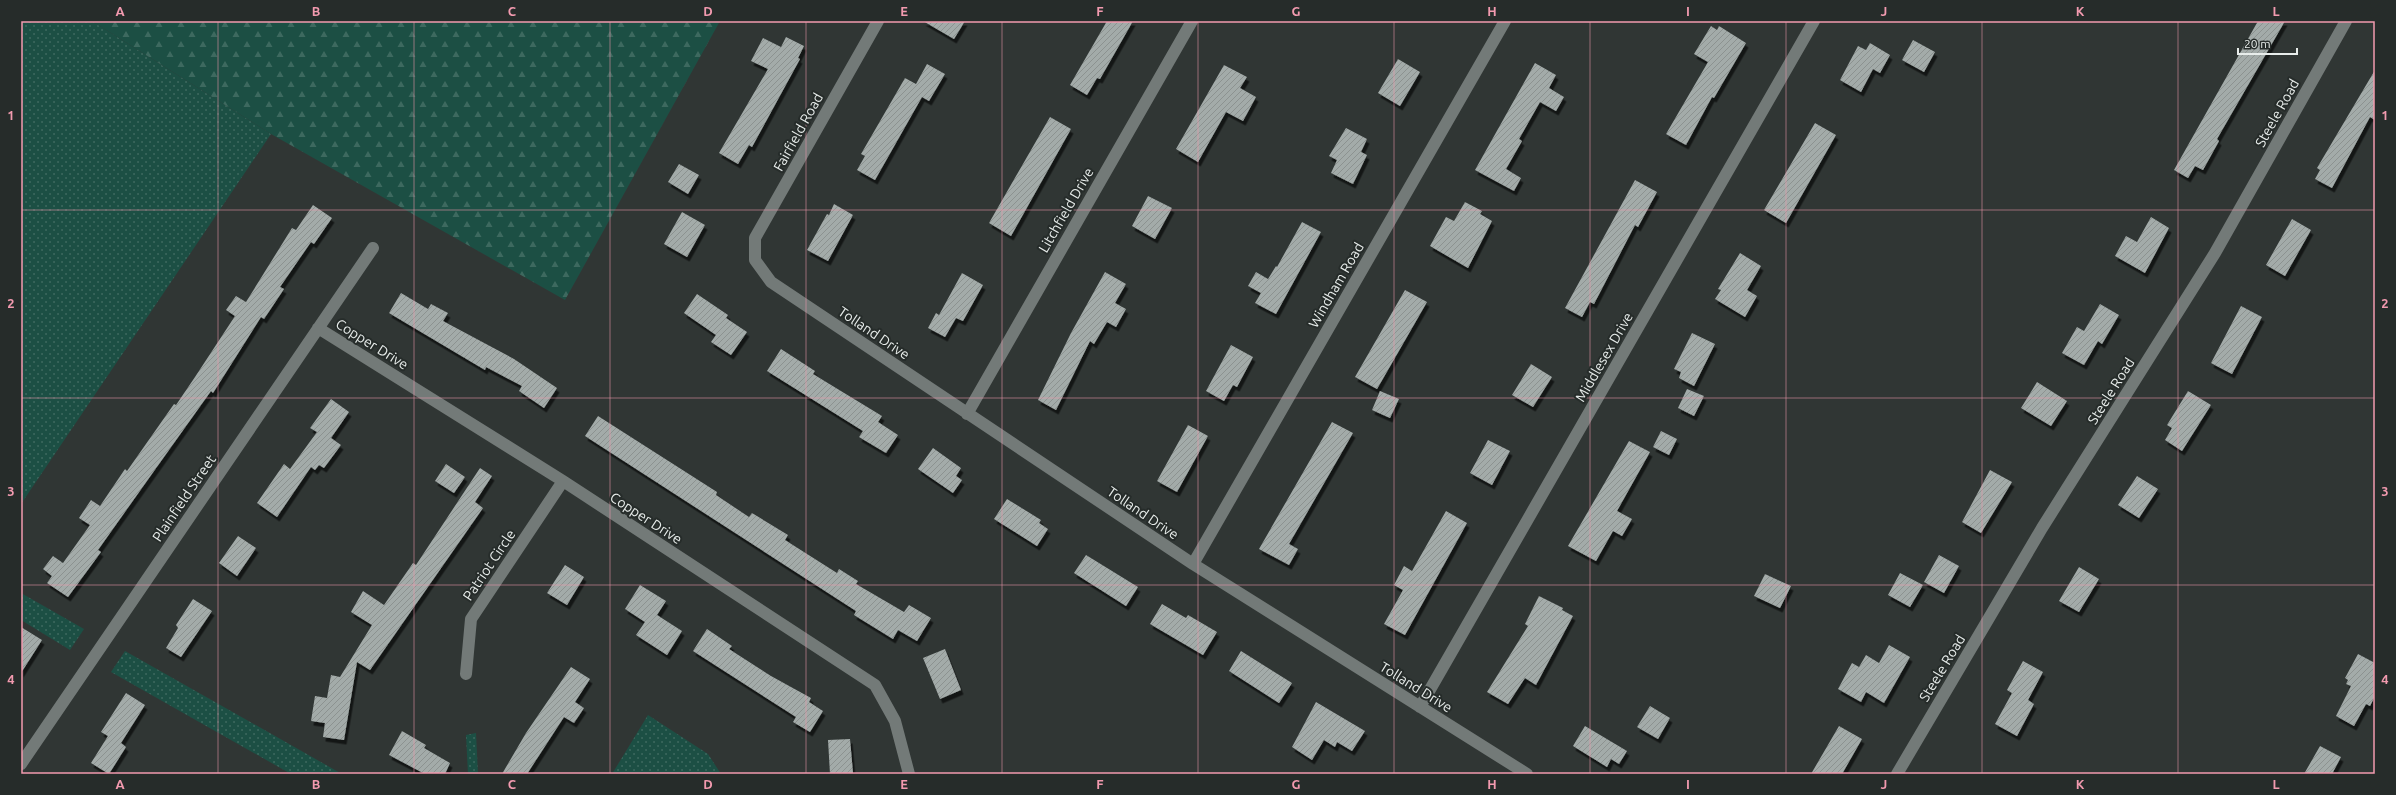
<svg xmlns="http://www.w3.org/2000/svg" width="2396" height="795" font-family="Ubuntu,sans-serif">
  <style>
    .grass { fill: url(#grass-dots) }
    .forest { fill: url(#forest-firs) }
    .building { fill: url(#building-hatch); filter: url(#shadow) }
    .lines { fill: none; stroke-linecap: round; stroke-linejoin: round }
    .minor { stroke: #737a78; stroke-width: 12 }
    .grid { fill: none; stroke: #f29aaf; stroke-width: 1; stroke-opacity: 0.55 }
    .labels { text-anchor: middle; dominant-baseline: central; stroke-width: 4; stroke-linejoin: round; paint-order: stroke }
    .street-label { font-size: 14px; fill: #e8edeb; stroke: #262c2a }
    .neatline { fill: none; stroke: #f29aaf; stroke-width: 1.5 }
    .grid-label { font-size: 13px; text-anchor: middle; font-weight: bold; fill: #f29aaf }
  </style>
  <defs>
    <pattern id="grass-dots" width="8" height="8" patternUnits="userSpaceOnUse"><rect width="8" height="8" fill="#1c4f44"/><path d="M2 2h.1M6 6h.1" fill="none" stroke="#3d695f" stroke-width="1.8" stroke-linecap="round"/></pattern>
    <pattern id="forest-firs" width="22" height="20" patternUnits="userSpaceOnUse"><rect width="22" height="20" fill="#1c4f44"/><path d="M5 1l3.5 6h-7zM16 11l3.5 6h-7z" fill="#3d695f"/></pattern>
    <pattern id="building-hatch" width="6" height="6" patternUnits="userSpaceOnUse"><rect width="6" height="6" fill="#a3aba9"/><path d="M-1 1l2-2M0 6l6-6M5 7l2-2" fill="none" stroke="#8c9290"/></pattern>
    <filter id="shadow"><feDropShadow dx="2.5" dy="4.5" stdDeviation="0" flood-color="#0009"/></filter>
  </defs>
  <rect width="100%" height="100%" fill="#303634"/>
  <!-- grass -->
  <path class="grass" d="M21 21H92L271 134 21 504Z
    M21 593 84 629 70 650 21 620Z
    M125 651 342 774H291L111 672Z
    M648 715 708 754 721 774H612Z
    M476 733 478 774H468L466 735Z"/>
  <!-- forest -->
  <path class="forest" d="M92 21H720L565 300 271 134Z"/>
  <!-- building -->
  <path class="building" d="M923 21H965L954 39Z
    M1107 21H1133L1100 79 1097 78 1087 95 1070 85Z
    M2258 21H2285L2217 139 2219 141 2203 170 2195 166 2188 178 2174 170Z
    M1711 26 1717 30 1719 26 1746 43 1714 98 1712 97 1686 145 1666 134 1708 62 1694 54Z
    M786 37 804 46 798 58 800 59 752 147 749 145 738 164 719 153 768 69 751 61 763 38 781 47Z
    M1913 40 1935 52 1924 72 1902 60Z
    M1870 43 1890 55 1880 73 1873 69 1861 92 1840 80 1858 46 1866 50Z
    M1398 59 1420 72 1400 106 1378 93Z
    M1535 63 1556 75 1549 88 1564 97 1556 111 1540 102 1519 139 1522 141 1506 169 1521 178 1514 191 1475 170Z
    M927 64 945 74 929 101 922 97 875 180 857 170 865 156 861 154 905 78 916 84Z
    M1224 65 1247 77 1240 88 1256 97 1243 121 1226 112 1198 162 1176 149Z
    M2375 70V120L2370 117 2332 188 2315 179 2320 170 2317 168Z
    M1050 117 1071 129 1011 236 989 223Z
    M1815 123 1836 135 1786 223 1764 210Z
    M1346 128 1367 139 1361 152 1367 155 1353 184 1331 173 1337 160 1329 156Z
    M679 164 699 175 688 194 668 182Z
    M1635 180 1657 192 1638 227 1635 225 1594 304 1590 302 1582 317 1565 308Z
    M1148 196 1172 208 1155 239 1132 226Z
    M1465 202 1482 211 1480 214 1492 221 1468 268 1430 246 1446 217 1454 221Z
    M834 204 853 215 828 261 807 250 827 214 829 215Z
    M313 205 332 218 314 244 311 242 280 287 284 289 264 319 261 317 213 393 211 391 154 471 98 550 101 552 68 597 47 583 52 576 43 569 53 556 63 563 90 525 79 518 91 500 100 506 125 469 127 471 174 404 176 405 195 377 235 316 226 310 236 296 246 302 292 228 296 230Z
    M682 212 705 225 687 257 664 244Z
    M2151 217 2169 228 2145 273 2115 256 2126 236 2137 242Z
    M2292 219 2311 230 2285 276 2266 265Z
    M1302 222 1321 232 1276 314 1255 303 1261 293 1248 286 1256 272 1268 279 1276 266 1277 267Z
    M1740 253 1761 266 1747 290 1757 296 1745 317 1715 299 1721 290 1718 289Z
    M1105 272 1126 284 1115 303 1126 309 1116 327 1107 322 1094 344 1090 341 1056 410 1038 400 1071 333Z
    M962 273 983 285 963 321 956 318 945 337 928 328 936 313 939 315Z
    M1405 290 1427 302 1377 389 1355 377Z
    M401 293 428 309 431 304 448 313 443 321 514 359 557 388 544 408 519 391 522 386 486 367 485 370 389 313Z
    M697 294 728 315 726 318 747 332 731 355 711 342 716 335 684 313Z
    M2100 304 2119 315 2102 344 2098 341 2084 365 2062 353 2077 327 2084 331Z
    M2241 306 2262 317 2232 374 2211 363Z
    M1692 333 1715 344 1694 386 1679 378 1681 372 1674 369Z
    M1231 345 1253 357 1237 387 1233 385 1224 401 1206 391Z
    M781 349 815 371 813 374 882 416 878 422 898 435 886 453 859 437 863 431 767 371Z
    M1531 364 1552 377 1533 407 1512 395Z
    M2037 382 2067 401 2051 426 2021 408Z
    M1687 389 1704 396 1694 416 1678 408Z
    M1380 391 1399 399 1390 418 1372 410Z
    M2188 391 2211 405 2182 451 2165 440 2172 428 2167 425Z
    M331 399 349 412 331 438 341 445 324 468 319 465 315 470 311 467 277 517 257 503 284 464 290 469 317 432 310 428Z
    M598 416 717 492 716 495 749 517 752 513 788 535 785 540 837 573 839 569 858 581 856 584 904 612 909 605 931 618 917 641 898 630 893 639 854 615 856 611 585 436Z
    M1332 422 1353 433 1289 544 1298 549 1289 565 1259 549Z
    M1188 425 1208 436 1177 492 1157 481Z
    M1661 431 1677 439 1669 455 1653 447Z
    M1488 440 1510 451 1492 485 1470 473Z
    M1629 441 1650 452 1617 511 1632 519 1622 536 1613 531 1596 561 1568 546Z
    M933 448 961 468 956 476 962 480 953 493 918 469Z
    M446 464 465 477 454 493 435 481Z
    M480 468 492 476 475 502 483 508 370 670 357 662 344 740 323 737 325 723 311 721 315 696 327 698 331 675 340 677 372 625 351 612 363 591 384 605 413 563 416 565Z
    M1990 470 2012 482 1981 533 1962 522Z
    M2137 476 2158 489 2139 518 2118 505Z
    M1007 499 1041 520 1039 523 1048 529 1037 546 994 519Z
    M1446 511 1467 523 1405 635 1384 624 1403 590 1394 585 1404 566 1412 571Z
    M238 536 256 548 237 576 219 563Z
    M1086 555 1138 587 1126 606 1074 573Z
    M1939 555 1959 566 1944 593 1924 582Z
    M565 565 584 577 567 605 547 593Z
    M2079 567 2099 579 2079 612 2059 601Z
    M1900 573 1923 585 1910 607 1888 595Z
    M1765 574 1791 586 1780 608 1754 596Z
    M640 585 666 601 657 615 682 631 667 655 636 635 645 622 625 609Z
    M1539 596 1563 608 1562 610 1573 616 1536 685 1525 678 1508 704 1487 692 1528 626 1525 624Z
    M193 599 212 611 181 657 166 648 178 628 176 625Z
    M1162 604 1186 618 1188 615 1217 632 1203 655 1150 624Z
    M21 627 42 640 21 673Z
    M707 629 732 646 729 649 771 676 811 698 809 702 823 711 810 732 793 722 796 717 693 651Z
    M1889 645 1910 657 1884 703 1866 692 1861 702 1838 689 1852 663 1859 667 1866 655 1879 663Z
    M945 649 961 690 940 699 923 658Z
    M1241 651 1292 683 1279 703 1229 671Z
    M2358 654 2375 663V696L2370 706 2366 704 2354 726 2336 716 2351 686 2346 684 2348 680 2345 678Z
    M2023 661 2043 672 2028 700 2034 704 2017 736 1995 724 2012 693 2007 690Z
    M571 667 590 679 575 702 584 708 574 723 564 717 527 774H502L526 733Z
    M126 693 145 705 121 743 126 747 109 774 91 763 108 736 101 732Z
    M1316 702 1365 731 1352 751 1337 742 1335 747 1324 740 1312 760 1292 747Z
    M1650 706 1670 718 1658 739 1637 727Z
    M1585 726 1627 751 1619 764 1611 759 1607 767 1573 746Z
    M1839 726 1862 739 1842 774H1811Z
    M402 731 426 745 424 748 450 763 445 774H425L389 755Z
    M850 739 853 773 830 774 828 740Z
    M2320 746 2341 757 2332 774H2304Z"/>
  <g class="lines">
    <!-- minor -->
    <path class="minor" d="M878 21 755 238V260L771 282 1193 564 1527 774
      M318 328 563 481 875 685 895 721 909 774
      M967 414 1192 21
      M1193 564 1505 21
      M466 674 471 619 563 481
      M1420 707 1814 21
      M21 764 373 248
      M1897 774 2042 528 2215 253 2346 21"/>
  </g>
  <!-- grid -->
  <path class="grid" d="M218 21V774M414 21V774M610 21V774M806 21V774M1002 21V774M1198 21V774M1394 21V774M1590 21V774M1786 21V774M1982 21V774M2178 21V774M21 210H2375M21 398H2375M21 585H2375"/>
  <g class="labels">
    <!-- street labels -->
    <g class="street-label">
      <text transform="translate(2277 113) rotate(-61)">Steele Road</text>
      <text transform="translate(798 132) rotate(-61)">Fairfield Road</text>
      <text transform="translate(1066 210) rotate(-60)">Litchfield Drive</text>
      <text transform="translate(1336 285) rotate(-60)">Windham Road</text>
      <text transform="translate(874 333) rotate(34)">Tolland Drive</text>
      <text transform="translate(372 344) rotate(32)">Copper Drive</text>
      <text transform="translate(1604 357) rotate(-60)">Middlesex Drive</text>
      <text transform="translate(2111 391) rotate(-58)">Steele Road</text>
      <text transform="translate(184 498) rotate(-56)">Plainfield Street</text>
      <text transform="translate(1143 513) rotate(34)">Tolland Drive</text>
      <text transform="translate(646 518) rotate(33)">Copper Drive</text>
      <text transform="translate(489 565) rotate(-56)">Patriot Circle</text>
      <text transform="translate(1942 668) rotate(-59)">Steele Road</text>
      <text transform="translate(1416 687) rotate(32)">Tolland Drive</text>
    </g>
  </g>
  <!-- border -->
  <rect width="2396" height="795" fill="none" stroke="#262c2a" stroke-width="44"/>
  <!-- scale -->
  <path d="M2238 48v6h59v-6" fill="none" stroke="#e8edeb" stroke-width="2"/>
  <text x="2244" y="48" font-size="12" fill="#e8edeb" stroke="#262c2a" stroke-width="3" paint-order="stroke">20 m</text>
  <rect x="22" y="22" width="2352" height="751" class="neatline"/>
  <g class="grid-label">
    <text x="120" y="16">A</text>
    <text x="316" y="16">B</text>
    <text x="512" y="16">C</text>
    <text x="708" y="16">D</text>
    <text x="904" y="16">E</text>
    <text x="1100" y="16">F</text>
    <text x="1296" y="16">G</text>
    <text x="1492" y="16">H</text>
    <text x="1688" y="16">I</text>
    <text x="1884" y="16">J</text>
    <text x="2080" y="16">K</text>
    <text x="2276" y="16">L</text>
    <text x="11" y="120">1</text>
    <text x="2385" y="120">1</text>
    <text x="11" y="308">2</text>
    <text x="2385" y="308">2</text>
    <text x="11" y="496">3</text>
    <text x="2385" y="496">3</text>
    <text x="11" y="684">4</text>
    <text x="2385" y="684">4</text>
    <text x="120" y="789">A</text>
    <text x="316" y="789">B</text>
    <text x="512" y="789">C</text>
    <text x="708" y="789">D</text>
    <text x="904" y="789">E</text>
    <text x="1100" y="789">F</text>
    <text x="1296" y="789">G</text>
    <text x="1492" y="789">H</text>
    <text x="1688" y="789">I</text>
    <text x="1884" y="789">J</text>
    <text x="2080" y="789">K</text>
    <text x="2276" y="789">L</text>
  </g>
</svg>
